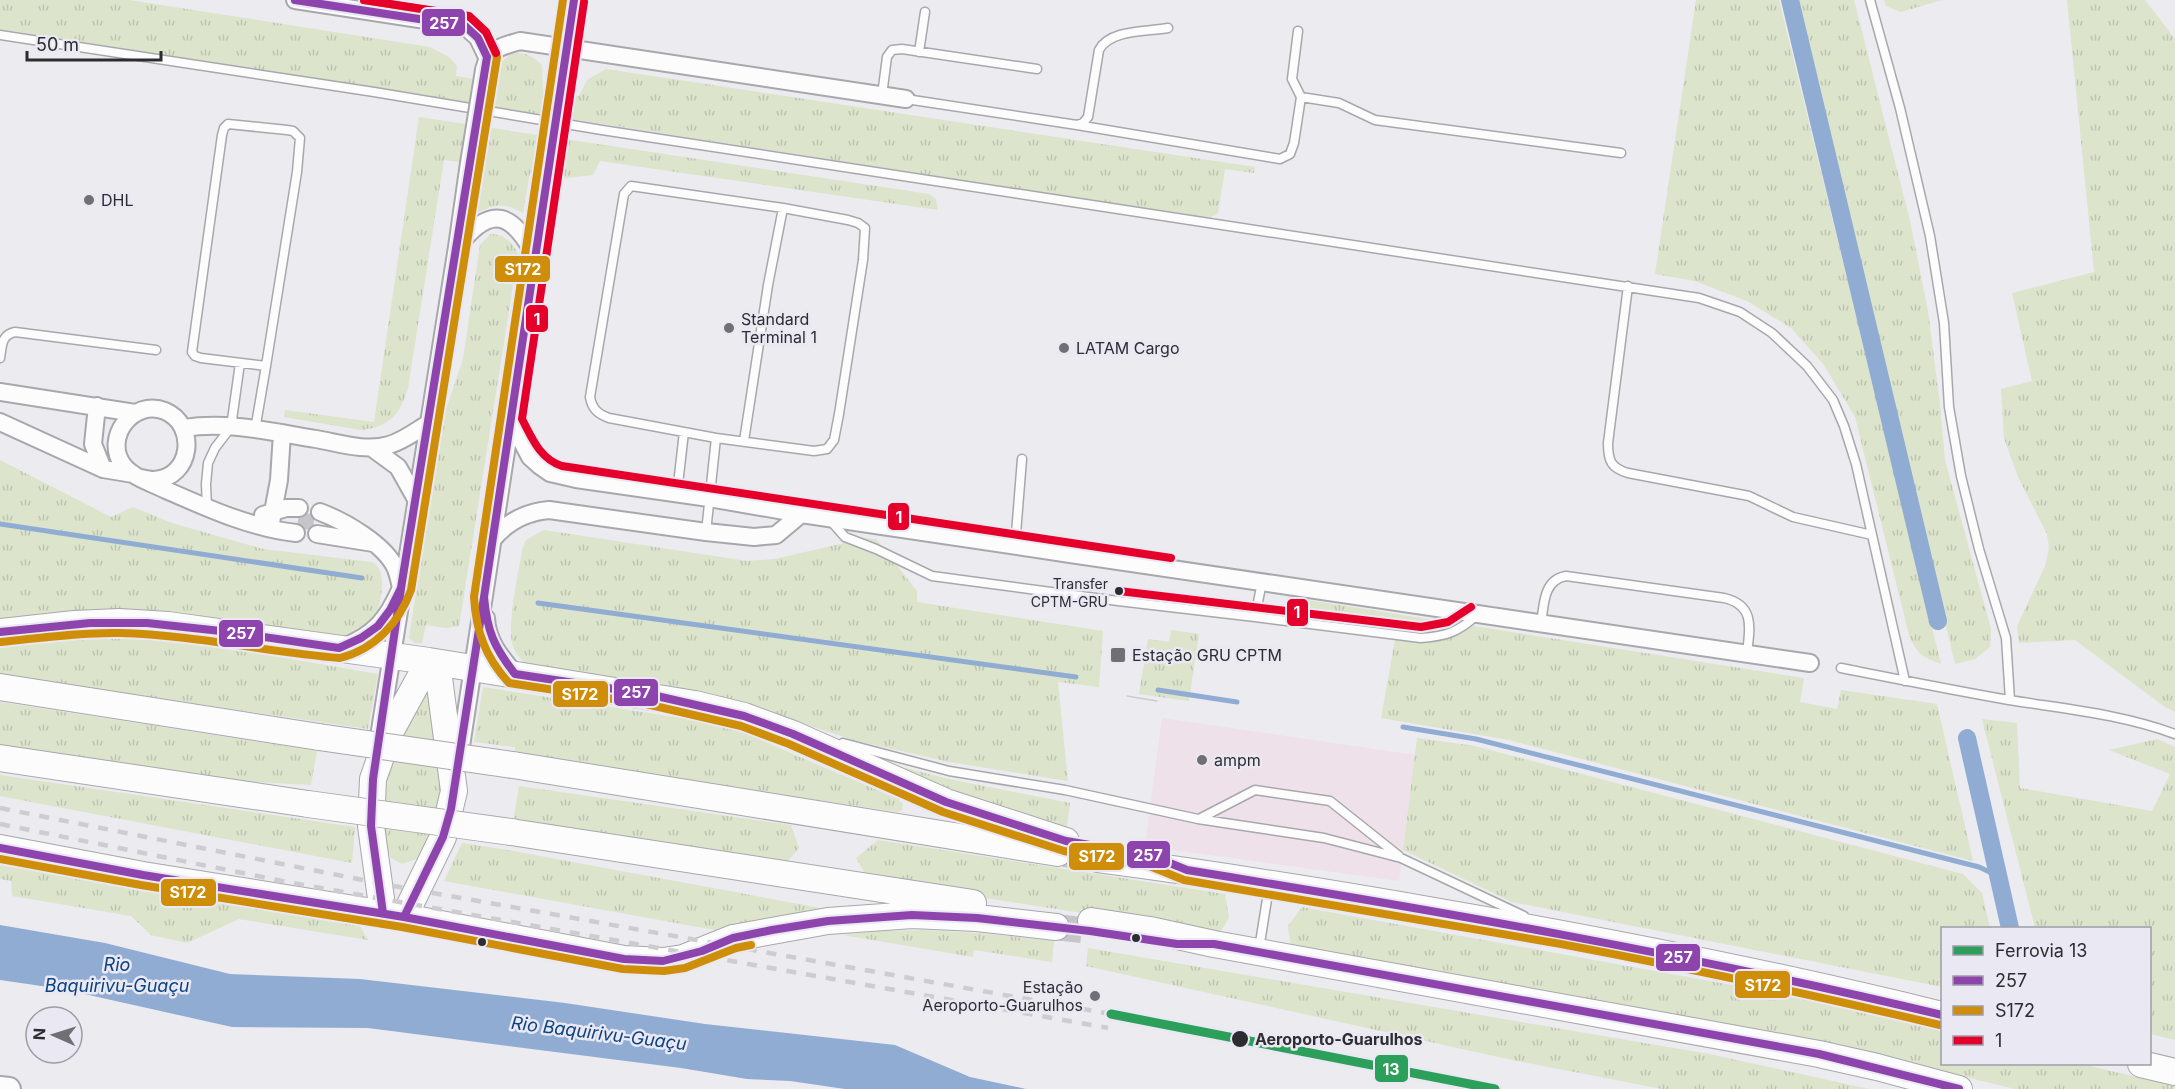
<svg xmlns="http://www.w3.org/2000/svg" width="2175" height="1089" font-family="Inter,sans-serif">
  <style>
    .commercial { fill: #eee1e9 }
    .grass { fill: url(#grass-tufts) }
    .water { fill: #91acd2 }
    .lines { fill: none; stroke-linecap: round; stroke-linejoin: round }
    .stream { stroke: #91acd2; stroke-width: 5 }
    .canal { stroke: #91acd2; stroke-width: 18 }
    .street-tunnel { stroke: #c5c5ca; stroke-width: 16; stroke-dasharray: 16 8; stroke-linecap: butt }
    .primary-tunnel { stroke: #c5c5ca; stroke-width: 26; stroke-dasharray: 26 13; stroke-linecap: butt }
    .lane-casing { stroke: #a8a8ac; stroke-width: 11 }
    .street-casing { stroke: #a8a8ac; stroke-width: 20 }
    .secondary-casing { stroke: #a8a8ac; stroke-width: 26 }
    .primary-casing { stroke: #a8a8ac; stroke-width: 28 }
    .lane { stroke: #fcfcfd; stroke-width: 8 }
    .street { stroke: #fcfcfd; stroke-width: 16 }
    .secondary { stroke: #fcfcfd; stroke-width: 22 }
    .primary { stroke: #fcfcfd; stroke-width: 26 }
    .tram { stroke: #cdcdcf; stroke-width: 1.5 }
    .rail { stroke: #cdcdcf; stroke-width: 4.5; stroke-dasharray: 10 10; stroke-linecap: butt }
    .street-bridge-casing { stroke: #a8a8ac; stroke-width: 20; stroke-linecap: butt }
    .primary-bridge-casing { stroke: #a8a8ac; stroke-width: 28; stroke-linecap: butt }
    .street-bridge { stroke: #fcfcfd; stroke-width: 16 }
    .primary-bridge { stroke: #fcfcfd; stroke-width: 26 }
    .bus-1-casing { stroke: #e9e8f3; stroke-width: 12 }
    .bus-2-casing { stroke: #e9e8f3; stroke-width: 12 }
    .bus-3-casing { stroke: #e9e8f3; stroke-width: 12 }
    .bus-1 { stroke: #8e44ad; stroke-width: 8 }
    .bus-2 { stroke: #cf8e0a; stroke-width: 8 }
    .bus-3 { stroke: #e4002b; stroke-width: 8 }
    .rail-1-casing { stroke: #e9e8f3; stroke-width: 14 }
    .rail-1 { stroke: #2ca05a; stroke-width: 9 }
    .poi-dot { fill: #707074; stroke: #e9e8f3; stroke-width: 2 }
    .bus-dot { fill: #2d2d31; stroke: #e9e8f3; stroke-width: 2 }
    .labels { text-anchor: middle; dominant-baseline: central; stroke-width: 5; stroke-linejoin: round; paint-order: stroke }
    .bus-label { font-size: 14px; fill: #2d2d31; stroke: #e9e8f3; text-anchor: end }
    .poi-label { font-size: 16px; fill: #2d2d31; stroke: #e9e8f3; text-anchor: start }
    .stop-label { font-size: 16px; font-weight: bold; fill: #2d2d31; stroke: #e9e8f3; text-anchor: start }
    .water-label { font-size: 18px; font-style: italic; fill: #0b4382; stroke: #e9e8f3 }
    .line-badge { stroke: #e9e8f3; stroke-width: 2 }
    .badge-label { font-size: 16px; text-anchor: middle; font-weight: bold; fill: #fff }
  </style>
  <defs>
    <pattern id="grass-tufts" width="24" height="20" patternUnits="userSpaceOnUse" patternTransform="scale(1.5)"><rect width="24" height="20" fill="#dce4cc"/><path d="M3 7l-1-3M5 7V3M7 7l1-3M15 17l-1-3M17 17v-4M19 17l1-3" fill="none" stroke="#bdc4b0"/></pattern>
  </defs>
  <rect width="100%" height="100%" fill="#ebebf0"/>
  <!-- commercial -->
  <path class="commercial" d="M1162 718 1415 755 1399 881 1145 846Z"/>
  <!-- grass -->
  <path class="grass" d="M0 0H129L430 47 449 57 457 66 456 76 493 82C500 53 519 43 542 65L543 90 579 96 587 80 606 69 1255 167 1254 173 1225 169 1218 213 1208 219 0 29Z
    M1696 0H1779L1941 664C1922 657 1917 654 1909 635L1855 417 1824 365 1791 328 1747 301 1695 281 1655 274Z
    M1799 0H1854L1910 221 1928 311 1940 404 1945 460 1991 629 1990 647 1975 659 1955 664Z
    M1884 0H1942L1901 12 1886 6Z
    M2067 0H2145L2175 39V712L2165 707 2075 640 2019 643 2017 626 2046 564 2049 547 2047 534 2018 477 2004 438 2001 389 2032 381 2012 293 2094 272Z
    M419 117 929 194 936 199 938 210 600 161 593 175 566 178 530 173 523 213C502 201 493 205 473 215L482 165 444 160 408 388C400 414 390 427 361 430L284 417 285 410 374 422Z
    M491 234C505 235 512 242 518 254L459 626 446 628 426 625 422 643H415L409 638 442 421 463 359 480 245Z
    M0 460 111 517 133 507 172 523 263 549 372 562C376 565 380 568 381 574 384 588 380 615 368 625 362 630 354 634 347 638L0 623Z
    M544 530 747 561 775 559 866 538 876 539 917 591V602L1103 631 1099 687 1058 682 1068 781 949 762 853 740 777 715 527 665C521 659 515 654 513 646 506 627 519 572 522 550L526 540Z
    M1288 597 1804 678 1800 702 1837 709 1841 690 1937 704 1973 861 1509 740 1381 718 1398 623 1286 606Z
    M1171 630 1199 634 1189 701 1139 694 1148 639 1169 642Z
    M95 636 173 639 378 674 368 729 0 675V646Z
    M483 687 706 722 742 732 898 799 903 804 902 810 898 812 515 755V747L474 742Z
    M428 690 443 784 427 848 419 858 402 864 391 858 387 849 383 810 386 779 410 709Z
    M0 702 317 751 311 785 232 781 0 745Z
    M1982 719 2017 723 2020 788 2152 811 2170 774 2109 750 2157 739 2175 747V1040L2150 1034V928H2035Z
    M1417 738 1475 746 1963 874 1982 893 1990 928H1942V987L1512 902 1403 850Z
    M868 758 944 778 1070 803 1066 834 960 801Z
    M0 775 355 827 352 863 0 796Z
    M519 786 791 825 799 848 783 867 512 827Z
    M878 840 1225 894 1229 918 1219 934 869 880 856 858Z
    M462 843 508 850 842 912 731 933 444 881Z
    M0 865 55 875 356 919 368 940 239 919 187 943 151 935 131 916 12 896 11 881 0 879Z
    M1302 907 1825 1002 1942 1031V1064H2081L2175 1086V1089H2015L1879 1056 1291 948 1288 926Z
    M922 930 980 933 1054 941 1052 962 974 950 973 957 843 935 880 931Z
    M1088 948 1709 1054 1869 1089H1662L1512 1060 1086 966Z"/>
  <!-- water -->
  <path class="water" d="M0 925 105 943 230 974 360 979 565 1003 705 1024 895 1045 970 1077 1026 1089H845L790 1081 747 1079 681 1068 368 1028 232 1027 62 989 0 980Z"/>
  <g class="lines">
    <!-- stream -->
    <path class="stream" d="M0 524 362 578
      M538 603 1076 677
      M1158 690 1237 702
      M1403 727 1476 739 1979 867 2000 877"/>
    <!-- canal -->
    <path class="canal" d="M1790 0 1938 621
      M1967 738 2010 928"/>
    <!-- street-tunnel -->
    <path class="street-tunnel" d="M298 520 318 523"/>
    <!-- primary-tunnel -->
    <path class="primary-tunnel" d="M1064 854 1098 859
      M1056 927 1090 931"/>
    <defs>
      <path id="lane" d="M1870 0 1900 108 1930 236 1944 323 1949 407 1961 476 1979 549 2006 638 2010 700
        M0 35 374 92 602 130 1699 298 1740 312 1772 333 1807 366 1833 400 1844 426 1856 464 1905 681
        M919 52 925 12
        M882 95 887 57 892 50 902 49 1037 69
        M1301 97 1339 103 1375 120 1621 153
        M906 99 1077 125 1083 123 1088 117 1099 50C1110 29 1147 32 1168 28
        M228 124 287 130 293 131 300 138 297 172 266 366 201 358 195 356 192 352 222 135 224 128Z
        M1077 125 1280 159 1290 154 1294 143 1301 97 1292 79 1298 31
        M631 186 783 208 848 220 858 223 865 228 863 260 839 414 834 440 827 449 814 451 716 438 609 418C598 414 592 409 590 397L624 194Z
        M1628 286 1608 443C1608 461 1611 468 1628 473L1749 496 1793 517 1872 535
        M0 358C2 346 1 335 15 332L156 350
        M255 430 266 366
        M744 441 768 285 783 208
        M677 493 684 432
        M207 508 206 484 208 463 215 448 231 427 240 363
        M830 520 845 537 876 549 932 576 1118 601 1255 617 1421 638C1447 636 1458 632 1477 615
        M706 532 716 438
        M1015 546 1022 459
        M1255 617 1262 582
        M1541 624C1544 605 1543 580 1566 576L1724 598C1755 605 1750 628 1747 653
        M1841 668C1897 679 1952 690 2009 700 2065 709 2121 714 2175 734
        M843 743 949 771 1065 790 1198 819 1324 838 1401 858 1524 916
        M1199 819 1255 790 1330 801 1399 856
        M1259 949 1269 887"/>
      <path id="street" d="M295 0 465 26 478 38 487 57
        M484 70C489 48 500 47 520 41L906 99
        M563 82 574 0
        M458 246C492 203 512 213 536 257
        M0 392 135 413
        M97 406 93 444 103 469
        M511 421 530 457 540 466 550 473 576 479 709 498 801 514 1077 555 1810 663
        M0 422 103 469 133 474
        M184 428C227 421 273 432 316 439 339 443 366 452 389 445 403 441 416 431 429 423
        M372 448 398 467 416 499
        M141 478C145 479 150 480 154 480 192 478 198 425 165 411 133 398 103 438 123 465 133 478 152 483 166 490 207 508 251 528 296 533
        M320 512C344 521 385 544 396 569 398 575 400 582 401 588 388 618 375 635 343 647
        M263 515 286 508H299
        M270 528 279 480 282 433
        M317 534 373 543
        M493 539C508 521 526 512 549 510L706 532 754 537 776 535 801 514
        M486 618C487 641 500 656 515 674
        M378 743 457 247 469 163
        M458 766 548 176"/>
      <path id="secondary" d="M0 1088 9 1089"/>
      <path id="primary" d="M0 632 74 624 119 622 168 625 429 661 695 704 744 716 793 734 946 802 1066 841
        M0 687 319 737
        M0 758 308 804
        M513 765 1058 853
        M511 832 973 903
        M0 848 143 875 404 917 624 959 663 961 683 958 733 938 828 921 912 915 977 918 1056 927
        M1098 859C1213 874 1326 892 1440 912 1608 941 1776 974 1942 1015
        M383 913 371 826 373 779 389 734 429 661
        M404 917 443 837 454 791 437 663
        M1091 921 1150 930 1214 944 1819 1054 1877 1067 1959 1089
        M2141 1064 2175 1072"/>
    </defs>
    <!-- lane casing -->
    <use href="#lane" class="lane-casing"/>
    <!-- street casing -->
    <use href="#street" class="street-casing"/>
    <!-- secondary casing -->
    <use href="#secondary" class="secondary-casing"/>
    <!-- primary casing -->
    <use href="#primary" class="primary-casing"/>
    <!-- lane -->
    <use href="#lane" class="lane"/>
    <!-- street -->
    <use href="#street" class="street"/>
    <!-- secondary -->
    <use href="#secondary" class="secondary"/>
    <!-- primary -->
    <use href="#primary" class="primary"/>
    <!-- tram -->
    <path class="tram" d="M1127 696 1157 701"/>
    <!-- rail -->
    <path class="rail" d="M0 808 383 884 1111 1014
      M0 824 282 881 1108 1028"/>
    <defs>
      <path id="street-bridge" d="M469 163 484 70
        M548 176 563 82"/>
      <path id="primary-bridge" d="M319 737 513 765
        M308 804 511 832"/>
    </defs>
    <!-- street-bridge casing -->
    <use href="#street-bridge" class="street-bridge-casing"/>
    <!-- primary-bridge casing -->
    <use href="#primary-bridge" class="primary-bridge-casing"/>
    <!-- street-bridge -->
    <use href="#street-bridge" class="street-bridge"/>
    <!-- primary-bridge -->
    <use href="#primary-bridge" class="primary-bridge"/>
    <defs>
      <path id="bus-1" d="M295 0 465 26 478 38 487 57
        M574 0 484 597C487 631 494 647 515 674L648 694 744 716 793 734 946 802 1066 841 1150 855 1187 870C1440 911 1692 955 1942 1015
        M0 632 90 623H147L230 632 339 648 361 638 378 626 390 610 401 588 487 57
        M0 848 143 875 404 917 624 959 663 961 702 951 733 938 772 930 828 921 912 915 977 918 1090 931 1177 944H1214L1819 1054 1959 1089
        M383 913 371 826 373 779 402 582
        M404 917 443 837 451 809 484 597"/>
      <path id="bus-2" d="M563 0 474 597C476 631 485 657 509 683L646 704 741 726 789 744 943 812 1064 851 1147 865 1184 880C1310 902 1436 922 1561 944 1688 968 1814 995 1940 1025
        M1 642C41 638 81 632 120 633 194 635 266 652 340 658 375 649 399 623 411 590L497 57 486 32 470 17 364 0
        M0 859 141 885 402 927 623 969 664 971 685 968 736 948 751 945"/>
      <path id="bus-3" d="M364 0 469 16 486 32 496 53
        M584 2 522 419C532 438 540 459 562 466L1171 558
        M1119 591 1421 627 1448 622 1471 607"/>
    </defs>
    <!-- bus-1 casing -->
    <use href="#bus-1" class="bus-1-casing"/>
    <!-- bus-2 casing -->
    <use href="#bus-2" class="bus-2-casing"/>
    <!-- bus-3 casing -->
    <use href="#bus-3" class="bus-3-casing"/>
    <!-- bus-1 -->
    <use href="#bus-1" class="bus-1"/>
    <!-- bus-2 -->
    <use href="#bus-2" class="bus-2"/>
    <!-- bus-3 -->
    <use href="#bus-3" class="bus-3"/>
    <defs>
      <path id="rail-1" d="M1111 1014 1495 1089"/>
    </defs>
    <!-- rail-1 casing -->
    <use href="#rail-1" class="rail-1-casing"/>
    <!-- rail-1 -->
    <use href="#rail-1" class="rail-1"/>
  </g>
  <!-- markers -->
  <g class="poi-dot">
    <circle cx="89" cy="200" r="6"/>
    <circle cx="729" cy="328" r="6"/>
    <circle cx="1064" cy="348" r="6"/>
    <rect x="1110" y="647" width="16" height="16" rx="3"/>
    <circle cx="1202" cy="760" r="6"/>
    <circle cx="1095" cy="996" r="6"/>
  </g>
  <g class="bus-dot">
    <circle cx="1119" cy="591" r="5"/>
    <circle cx="1136" cy="938" r="5"/>
    <circle cx="482" cy="942" r="5"/>
    <circle cx="1240" cy="1039" r="9"/>
  </g>
  <g class="labels">
    <!-- bus labels -->
    <g class="bus-label">
      <text x="1108" y="583">Transfer<tspan x="1108" dy="18">CPTM-GRU</tspan></text>
    </g>
    <!-- poi labels -->
    <g class="poi-label">
      <text x="101" y="200">DHL</text>
      <text x="741" y="319">Standard<tspan x="741" dy="18">Terminal 1</tspan></text>
      <text x="1076" y="348">LATAM Cargo</text>
      <text x="1132" y="655">Estação GRU CPTM</text>
      <text x="1214" y="760">ampm</text>
      <text x="1083" y="987" text-anchor="end">Estação<tspan x="1083" dy="18">Aeroporto-Guarulhos</tspan></text>
    </g>
    <!-- stop labels -->
    <g class="stop-label">
      <text x="1255" y="1039">Aeroporto-Guarulhos</text>
    </g>
    <!-- water labels -->
    <g class="water-label">
      <text x="117" y="964">Rio<tspan x="117" dy="21">Baquirivu-Guaçu</tspan></text>
      <text transform="translate(599 1033) rotate(7)">Rio Baquirivu-Guaçu</text>
    </g>
  </g>
  <g class="line-badge">
    <rect x="421" y="8" width="45" height="29" rx="6" fill="#8e44ad"/>
    <rect x="494" y="255" width="57" height="28" rx="6" fill="#cf8e0a"/>
    <rect x="525" y="304" width="24" height="29" rx="6" fill="#e4002b"/>
    <rect x="887" y="502" width="23" height="29" rx="6" fill="#e4002b"/>
    <rect x="1286" y="598" width="23" height="29" rx="6" fill="#e4002b"/>
    <rect x="218" y="619" width="46" height="29" rx="6" fill="#8e44ad"/>
    <rect x="613" y="678" width="46" height="29" rx="6" fill="#8e44ad"/>
    <rect x="552" y="680" width="57" height="28" rx="6" fill="#cf8e0a"/>
    <rect x="1126" y="840" width="45" height="29" rx="6" fill="#8e44ad"/>
    <rect x="1068" y="842" width="57" height="29" rx="6" fill="#cf8e0a"/>
    <rect x="160" y="878" width="57" height="29" rx="6" fill="#cf8e0a"/>
    <rect x="1655" y="943" width="46" height="29" rx="6" fill="#8e44ad"/>
    <rect x="1734" y="970" width="57" height="29" rx="6" fill="#cf8e0a"/>
    <rect x="1374" y="1054" width="35" height="29" rx="6" fill="#2ca05a"/>
  </g>
  <g class="badge-label">
    <text x="444" y="29">257</text>
    <text x="523" y="275">S172</text>
    <text x="537" y="325">1</text>
    <text x="899" y="523">1</text>
    <text x="1297" y="618">1</text>
    <text x="241" y="639">257</text>
    <text x="636" y="698">257</text>
    <text x="580" y="700">S172</text>
    <text x="1148" y="861">257</text>
    <text x="1097" y="862">S172</text>
    <text x="188" y="898">S172</text>
    <text x="1678" y="963">257</text>
    <text x="1763" y="991">S172</text>
    <text x="1391" y="1075">13</text>
  </g>
  <!-- legend -->
  <rect x="1941" y="927" width="210" height="138" fill="#e9e8f3" stroke="#9e9da5" stroke-width="1.5"/>
  <rect x="1953" y="946" width="30" height="9" fill="#2ca05a" stroke="#9e9da5" stroke-width="1.5"/>
  <text x="1995" y="957" font-size="18" fill="#2d2d31">Ferrovia 13</text>
  <rect x="1953" y="976" width="30" height="9" fill="#8e44ad" stroke="#9e9da5" stroke-width="1.5"/>
  <text x="1995" y="987" font-size="18" fill="#2d2d31">257</text>
  <rect x="1953" y="1006" width="30" height="9" fill="#cf8e0a" stroke="#9e9da5" stroke-width="1.5"/>
  <text x="1995" y="1017" font-size="18" fill="#2d2d31">S172</text>
  <rect x="1953" y="1036" width="30" height="9" fill="#e4002b" stroke="#9e9da5" stroke-width="1.5"/>
  <text x="1995" y="1047" font-size="18" fill="#2d2d31">1</text>
  <!-- north arrow -->
  <g transform="translate(54 1035) rotate(273)"><circle r="28" fill="#e9e8f3" stroke="#9e9da5" stroke-width="1.5"/>
  <path d="M0-4.5L10 22L0 15L-10 22Z" fill="#707074"/>
  <text y="-9" font-size="16" font-weight="bold" text-anchor="middle" fill="#2d2d31">N</text>
  </g>
  <!-- scale -->
  <path d="M27 51v9h134v-9" fill="none" stroke="#2d2d31" stroke-width="3"/>
  <text x="36" y="51" font-size="18" fill="#2d2d31" stroke="#e9e8f3" stroke-width="4.5" paint-order="stroke">50 m</text>
</svg>
